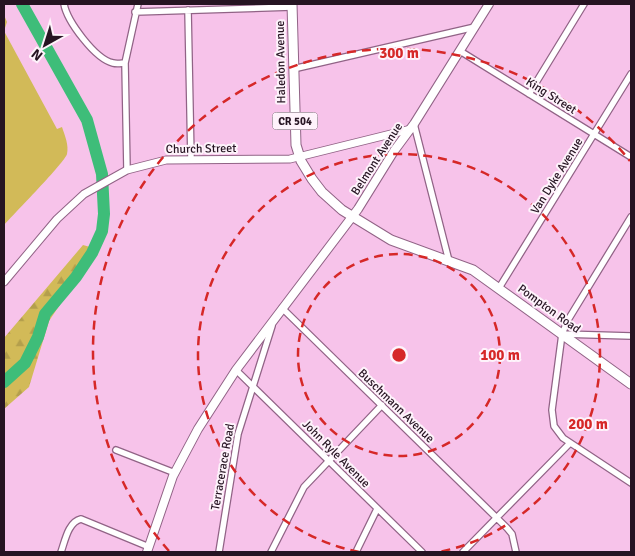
<svg xmlns="http://www.w3.org/2000/svg" width="635" height="556" font-family="Signika,sans-serif">
  <style>
    .green { fill: #d2ba58 }
    .forest { fill: url(#forest-firs) }
    .lines { fill: none; stroke-linecap: round; stroke-linejoin: round }
    .river { stroke: #3ebd79; stroke-width: 12 }
    .minor-casing { stroke: #916386; stroke-width: 8 }
    .tertiary-casing { stroke: #916386; stroke-width: 9 }
    .secondary-casing { stroke: #916386; stroke-width: 10 }
    .primary-casing { stroke: #916386; stroke-width: 11 }
    .minor { stroke: #fff; stroke-width: 5.5 }
    .tertiary { stroke: #fff; stroke-width: 7 }
    .secondary { stroke: #fff; stroke-width: 8 }
    .primary { stroke: #fff; stroke-width: 9 }
    .ring { fill: none; stroke: #d62828; stroke-width: 2.5; stroke-dasharray: 9 6 }
    .labels { text-anchor: middle; dominant-baseline: central; stroke-width: 4; stroke-linejoin: round; paint-order: stroke }
    .shield { fill: #fef3fb; stroke: #675763; stroke-width: 1 }
    .shield-label { font-size: 11px; font-weight: bold; fill: #261422 }
    .street-label { font-size: 12px; fill: #261422; stroke: #fef3fb }
    .centre { fill: #d62828; stroke: #fef3fb; stroke-width: 2.5 }
    .ring-label { font-size: 15px; text-anchor: middle; font-weight: bold; fill: #d62828; stroke: #fef3fb; stroke-width: 4; stroke-linejoin: round; paint-order: stroke }
  </style>
  <defs>
    <pattern id="forest-firs" width="22" height="20" patternUnits="userSpaceOnUse" patternTransform="scale(1.25)"><rect width="22" height="20" fill="#d2ba58"/><path d="M5 1l3.5 6h-7zM16 11l3.5 6h-7z" fill="#b49f4c"/></pattern>
  </defs>
  <rect width="100%" height="100%" fill="#f7c3ea"/>
  <!-- green -->
  <path class="green" d="M4 15 7 22 4 31 57 129 62 127C65 136 69 145 67 154 65 162 13 215 4 225Z"/>
  <!-- forest -->
  <path class="forest" d="M83 245 97 249 49 321 29 387 4 409V338Z"/>
  <g class="lines">
    <!-- river -->
    <path class="river" d="M4 382 25 363 38 337 45 314 76 277 92 253 102 231 104 214 102 174 87 120 22 4"/>
    <defs>
      <path id="minor" d="M64 4C67 21 95 59 113 63 117 64 122 63 125 63
        M188 10 191 160
        M135 12 292 7
        M460 51 631 157
        M293 69 475 27
        M529 94 584 4
        M414 124 449 261
        M127 170 125 63 138 4
        M631 217 568 320 562 334 552 410 554 426 563 438 631 483
        M499 288 631 74
        M282 308 507 528 512 534 516 552
        M562 334 631 336
        M236 370 422 552
        M116 450 175 473
        M61 552C65 541 68 522 81 519L149 547
        M219 552 238 434 272 326
        M271 552 304 487 382 405
        M356 552 377 509
        M463 552 570 443"/>
      <path id="tertiary" d="M4 282 57 219 84 194 127 170 166 160 290 159 411 129"/>
      <path id="secondary" d="M147 552 173 476 198 429 236 370 358 209 394 151 414 124 489 4"/>
      <path id="primary" d="M292 4 296 145 301 161 312 179 322 192 342 210 391 240 473 270 631 384"/>
    </defs>
    <!-- minor casing -->
    <use href="#minor" class="minor-casing"/>
    <!-- tertiary casing -->
    <use href="#tertiary" class="tertiary-casing"/>
    <!-- secondary casing -->
    <use href="#secondary" class="secondary-casing"/>
    <!-- primary casing -->
    <use href="#primary" class="primary-casing"/>
    <!-- minor -->
    <use href="#minor" class="minor"/>
    <!-- tertiary -->
    <use href="#tertiary" class="tertiary"/>
    <!-- secondary -->
    <use href="#secondary" class="secondary"/>
    <!-- primary -->
    <use href="#primary" class="primary"/>
  </g>
  <!-- distance rings -->
  <g class="ring">
    <circle cx="399" cy="355" r="101"/>
    <path d="M359 552A201 201 0 1 1 439 552"/>
    <path d="M169 551A302 302 0 1 1 630 161"/>
  </g>
  <g class="labels">
    <!-- shield labels -->
    <rect class="shield" x="272.5" y="112.5" width="45" height="17" rx="4"/>
    <g class="shield-label">
      <text x="295" y="121">CR 504</text>
    </g>
    <!-- street labels -->
    <g class="street-label">
      <text transform="translate(281 62) rotate(-91)">Haledon Avenue</text>
      <text transform="translate(551 96) rotate(32)">King Street</text>
      <text transform="translate(201 149) rotate(-1)">Church Street</text>
      <text transform="translate(377 159) rotate(-57)">Belmont Avenue</text>
      <text transform="translate(557 176) rotate(-58)">Van Dyke Avenue</text>
      <text transform="translate(549 309) rotate(36)">Pompton Road</text>
      <text transform="translate(396 406) rotate(44)">Buschmann Avenue</text>
      <text transform="translate(336 454) rotate(45)">John Ryle Avenue</text>
      <text transform="translate(223 467) rotate(-80)">Terracerace Road</text>
    </g>
  </g>
  <circle cx="399" cy="355" r="8" class="centre"/>
  <g class="ring-label">
    <text x="399" y="58">300 m</text>
    <text x="500" y="360">100 m</text>
    <text x="588" y="429">200 m</text>
  </g>
  <!-- border -->
  <rect width="635" height="556" fill="none" stroke="#261422" stroke-width="10"/>
  <!-- north arrow -->
  <g transform="translate(45 45) rotate(219)" stroke="#fef3fb" stroke-width="4" paint-order="stroke">
  <path d="M0-4L9 19L0 12L-9 19Z" fill="#261422"/>
  <text y="-8" font-size="14" font-weight="bold" text-anchor="middle" fill="#261422">N</text>
  </g>
</svg>
